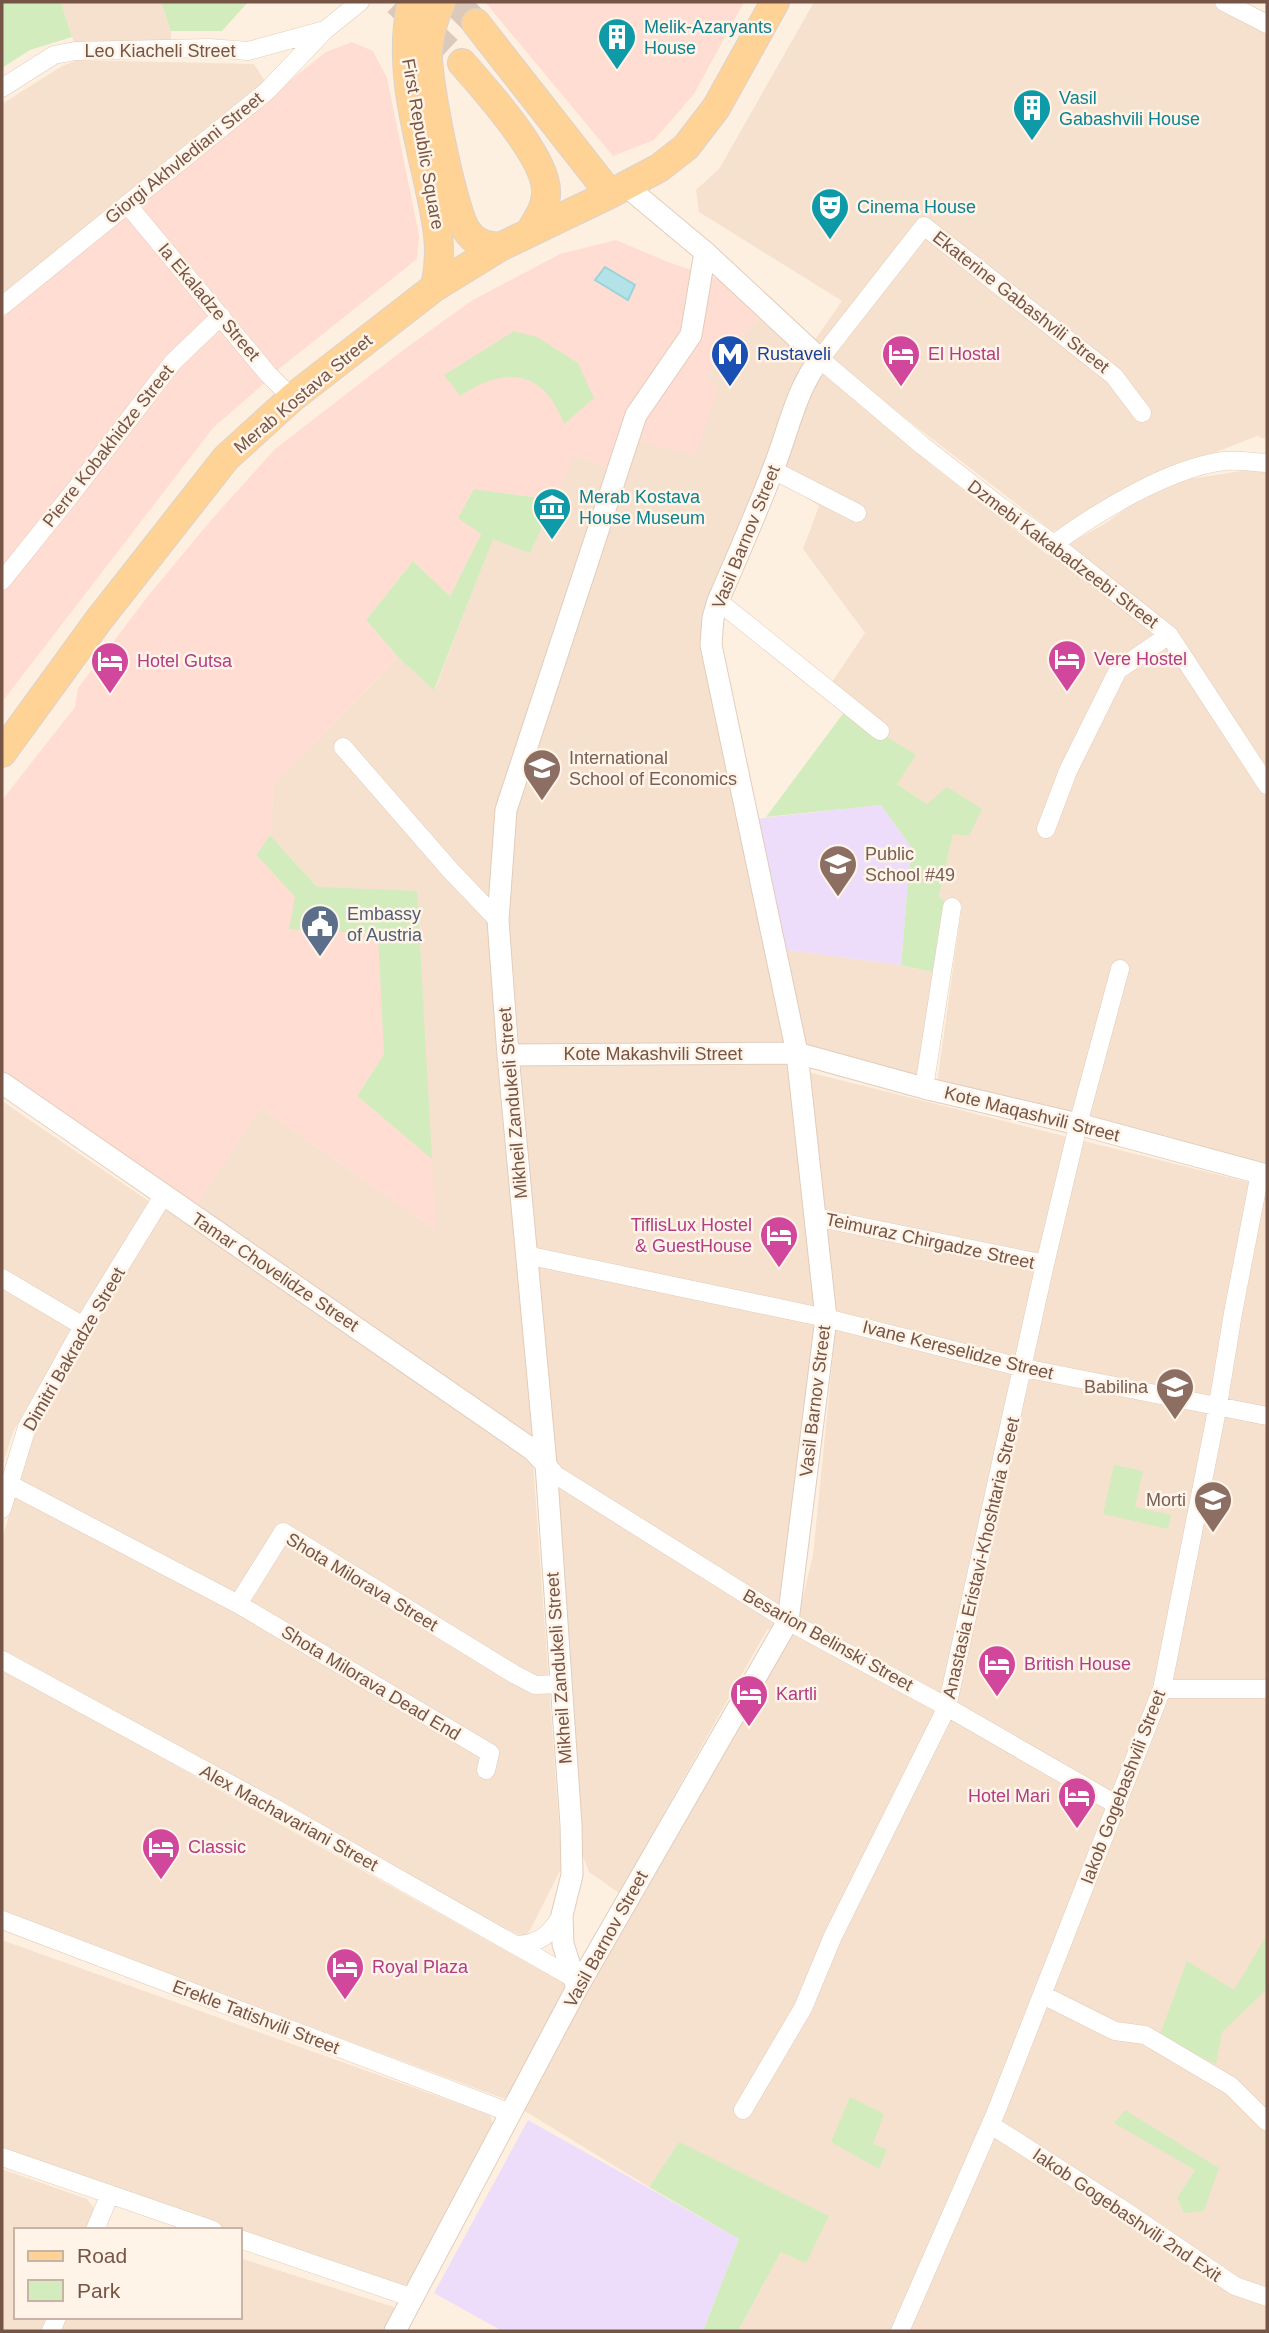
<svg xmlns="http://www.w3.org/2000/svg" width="1269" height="2333" font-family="Arial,sans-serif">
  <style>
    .residential { fill: #f6e1ce }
    .commercial { fill: #ffddd3 }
    .education { fill: #edddfa }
    .green { fill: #d3ecbe }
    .water { fill: #b3e3e8; stroke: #99d4da; stroke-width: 2 }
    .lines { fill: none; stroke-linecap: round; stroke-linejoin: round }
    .primary-tunnel { stroke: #dcc9ba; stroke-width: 28; stroke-dasharray: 28 14; stroke-linecap: butt }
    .minor-casing { stroke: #e2ccbb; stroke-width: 19 }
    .tertiary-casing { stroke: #e2ccbb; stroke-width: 23 }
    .primary-casing { stroke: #dbd3cf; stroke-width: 30 }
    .minor { stroke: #fff; stroke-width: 18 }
    .tertiary { stroke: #fff; stroke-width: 21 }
    .primary { stroke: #ffd295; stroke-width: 28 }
    .labels { text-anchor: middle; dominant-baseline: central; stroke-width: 5; stroke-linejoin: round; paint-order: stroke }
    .culture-label { font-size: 18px; fill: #0d838f; stroke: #fff4e7; text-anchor: start }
    .street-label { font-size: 18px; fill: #765446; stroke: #fff4e7 }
    .transit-label { font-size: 18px; fill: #164399; stroke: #fff4e7; text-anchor: start }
    .hotel-label { font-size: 18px; fill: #b23c85; stroke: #fff4e7; text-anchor: start }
    .education-label { font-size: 18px; fill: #785e54; stroke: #fff4e7; text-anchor: start }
    .service-label { font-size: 18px; fill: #4e5e75; stroke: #fff4e7; text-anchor: start }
  </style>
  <rect width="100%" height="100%" fill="#fef0e0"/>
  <!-- residential -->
  <path class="residential" d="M61 2H161L171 31V41L75 46Z
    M814 2H1218L1267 27V440L1257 436 1153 477 1053 532 822 354 814 341 842 301 699 212 696 190 719 169Z
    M78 60 254 64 265 81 260 89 2 296V104L62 66Z
    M764 312 820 359 713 618 797 1053 826 1318 788 1621 767 1630 619 1893 589 1872 571 1825 545 1462 189 1214 261 1108 436 1230 317 887 270 835 274 785 398 657 435 689 493 538 574 455 619 471 629 439 705 377Z
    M821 368 931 465 1048 555 1103 525 1131 505 1182 480 1248 470 1267 471V1168L937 1083 962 905 948 904 939 896 953 833 927 804 897 784 884 733 832 682 865 633 803 549 819 506 780 480 806 392Z
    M780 949 901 965 936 973 921 1079 800 1049Z
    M804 1071 1267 1187V2331H738L781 2252 679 2142 649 2187 523 2110 630 1912 797 1621 813 1555 836 1325Z
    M2 1101 153 1204 70 1332 13 1432 2 1468Z
    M163 1208 527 1455 533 1462 562 1867 530 1930 525 1935 516 1934 2 1651V1538L36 1430 98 1324 97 1309Z
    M2 1668 570 1987 514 2098H502L2 1912Z
    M2 1940 490 2115 494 2127 409 2283 399 2287 240 2233V2230H231L2 2152Z
    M2 2169 87 2199 95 2209 86 2230H16V2317H48L40 2331H2Z
    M240 2258 394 2307 395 2313 384 2331H58L65 2317H240Z"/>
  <!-- commercial -->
  <path class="commercial" d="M485 2H744L694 94 654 140 613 156Z
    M352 42 373 51 387 78 419 235 417 259 275 372 142 214 139 200 326 52Z
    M132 217 267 381 213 428 2 702V318L124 218Z
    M616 240 668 262 724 281 764 312 705 377 718 387 696 455 630 439 619 471 574 455 554 500 474 490 481 534 450 596 413 561 366 620 398 657 274 785 270 835 256 855 295 897 378 934 384 1054 357 1096 432 1159 436 1230 261 1108 195 1207 2 1070V800L75 707 78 688 148 596 212 519 275 449 402 351 471 301 560 254Z"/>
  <!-- education -->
  <path class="education" d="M881 805 911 847 901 965 780 949 754 819Z
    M528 2120 739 2239 703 2331H502L434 2293Z"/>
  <!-- green -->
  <path class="green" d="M2 2H61L72 37 30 50 2 68Z
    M161 2H248L222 31H171Z
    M514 331 537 337 578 363 594 398 564 424C543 369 506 366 460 396L444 375Z
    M474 489 554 500 530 553 493 539 434 690 398 657 366 620 413 561 450 596 481 534 458 518Z
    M845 711 916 755 897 784 927 804 947 787 982 809 969 836 953 834 939 896 948 904 936 973 901 965 911 847 881 805 766 817Z
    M270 835 317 887 417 891 432 1159 357 1096 384 1054 378 934 289 929 295 897 256 855Z
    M1114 1465 1143 1471 1135 1507 1171 1515 1168 1529 1103 1514Z
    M1267 1935V1989L1222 2032 1216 2064 1159 2037 1187 1961 1234 1990Z
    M850 2097 884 2114 873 2144 887 2149 879 2169 831 2142Z
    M1125 2110 1219 2168 1204 2211 1184 2213 1177 2198 1195 2170 1114 2123Z
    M679 2142 829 2216 806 2263 781 2252 738 2331H703L739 2239 649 2187Z"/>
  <!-- water -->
  <path class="water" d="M605 267 635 285 628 300 595 280Z"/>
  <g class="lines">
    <!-- primary-tunnel -->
    <path class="primary-tunnel" d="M397 2 462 63
      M455 2 476 23"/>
    <defs>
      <path id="minor" d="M1224 2 1267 24
        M2 88 54 55 75 51 209 48 248 51 325 30
        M127 204 268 374 292 398
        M2 306 267 91 325 30 360 2
        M1142 413 1114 376 924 226 820 359 923 446 1001 507 1054 544 1169 635 1267 785
        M773 470 857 513
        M1054 544C1097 512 1169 468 1224 461 1238 460 1253 462 1267 463
        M2 581 74 491 173 362 221 316
        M718 601 880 731
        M343 747 451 871 498 920
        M1046 829 1068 771 1118 670 1169 635
        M924 1088 952 907
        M815 1217 1045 1264
        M526 1255 826 1318 1024 1368 1267 1416
        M2 1278 83 1326
        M546 1464 556 1475 788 1621 947 1707 1117 1805
        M9 1484 238 1604 490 1753 486 1770
        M2 1509 27 1427 83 1326 163 1196
        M238 1604 283 1532 514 1674 535 1685 560 1684
        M2 1660 276 1809 575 1979
        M1162 1689H1267
        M2 1920 511 2113
        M516 1945C539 1944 550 1935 562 1915
        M1043 1995 1115 2031 1145 2035 1231 2086 1267 2122
        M743 2110 803 2008 833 1936 947 1707 1045 1264 1080 1117 1120 969
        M991 2125 1119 2207 1235 2286 1267 2297
        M2 2157 213 2230
        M95 2230 110 2194
        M240 2239 413 2298
        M51 2331 57 2317
        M900 2331 996 2112 1162 1689 1218 1405 1233 1313 1260 1173"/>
      <path id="tertiary" d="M508 1055 797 1053 924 1088 1078 1124 1267 1175
        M2 1083 533 1450 546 1464
        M577 1988 563 1944 562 1915 572 1875 571 1825 546 1464 508 1055 498 920 506 810 636 415 691 335 705 252
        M395 2331 577 1988 788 1621 826 1318 797 1053 711 645 713 618 718 601C737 557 757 512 774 467 788 432 796 389 820 359L705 252 626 186"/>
      <path id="primary" d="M412 2C398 61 415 123 428 181 436 220 444 247 435 287
        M441 2C434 18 428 36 428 54 427 80 453 212 467 231 475 243 486 246 500 247
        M476 23 610 194
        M462 63C485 89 545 156 546 190 547 205 539 217 531 230
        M2 753 98 621 226 458 292 398 435 287 500 247 610 194 659 168 686 147 716 108 775 2"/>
    </defs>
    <!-- minor casing -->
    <use href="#minor" class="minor-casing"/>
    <!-- tertiary casing -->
    <use href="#tertiary" class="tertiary-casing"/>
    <!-- primary casing -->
    <use href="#primary" class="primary-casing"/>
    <!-- minor -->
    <use href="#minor" class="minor"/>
    <!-- tertiary -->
    <use href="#tertiary" class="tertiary"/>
    <!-- primary -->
    <use href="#primary" class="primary"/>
  </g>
  <!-- icons -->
  <defs>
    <symbol id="building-pin" viewBox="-11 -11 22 30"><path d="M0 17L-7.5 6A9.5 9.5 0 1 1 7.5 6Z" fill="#0f9aa8" stroke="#fff4e7"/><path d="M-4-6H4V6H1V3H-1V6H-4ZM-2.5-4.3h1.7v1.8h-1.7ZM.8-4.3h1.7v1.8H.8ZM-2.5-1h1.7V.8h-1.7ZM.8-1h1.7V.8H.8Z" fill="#fff"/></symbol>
    <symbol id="theatre-pin" viewBox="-11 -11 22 30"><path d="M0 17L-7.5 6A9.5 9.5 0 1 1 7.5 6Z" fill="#0f9aa8" stroke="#fff4e7"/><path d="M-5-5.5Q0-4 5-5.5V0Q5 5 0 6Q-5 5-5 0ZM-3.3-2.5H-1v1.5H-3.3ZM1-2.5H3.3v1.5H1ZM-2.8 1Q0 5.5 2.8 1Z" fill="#fff"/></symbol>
    <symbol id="metro-pin" viewBox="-11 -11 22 30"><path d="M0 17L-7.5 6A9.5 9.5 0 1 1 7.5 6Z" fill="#1a4fb4" stroke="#fff4e7"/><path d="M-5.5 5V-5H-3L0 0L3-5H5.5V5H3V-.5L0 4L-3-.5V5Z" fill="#fff"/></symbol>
    <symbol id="hotel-pin" viewBox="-11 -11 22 30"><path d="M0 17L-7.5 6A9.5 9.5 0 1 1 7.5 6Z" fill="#d1479c" stroke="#fff4e7"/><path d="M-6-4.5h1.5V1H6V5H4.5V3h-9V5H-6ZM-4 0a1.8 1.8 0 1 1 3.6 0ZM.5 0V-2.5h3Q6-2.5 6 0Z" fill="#fff"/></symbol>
    <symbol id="museum-pin" viewBox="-11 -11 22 30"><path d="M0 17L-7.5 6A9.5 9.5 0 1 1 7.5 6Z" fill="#0f9aa8" stroke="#fff4e7"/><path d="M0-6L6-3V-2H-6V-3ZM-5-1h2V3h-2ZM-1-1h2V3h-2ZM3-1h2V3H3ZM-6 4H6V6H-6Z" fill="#fff"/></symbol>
    <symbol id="university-pin" viewBox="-11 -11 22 30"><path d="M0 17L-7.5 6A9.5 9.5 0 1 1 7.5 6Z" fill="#8d6e63" stroke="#fff4e7"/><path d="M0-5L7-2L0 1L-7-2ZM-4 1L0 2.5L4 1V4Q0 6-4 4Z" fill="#fff"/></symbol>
    <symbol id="school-pin" viewBox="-11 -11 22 30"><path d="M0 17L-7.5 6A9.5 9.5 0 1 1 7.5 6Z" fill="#8d6e63" stroke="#fff4e7"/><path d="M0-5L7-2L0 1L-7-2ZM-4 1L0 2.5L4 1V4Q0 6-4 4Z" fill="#fff"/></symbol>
    <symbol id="civic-pin" viewBox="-11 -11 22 30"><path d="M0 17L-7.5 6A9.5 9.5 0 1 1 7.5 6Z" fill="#5c6f8a" stroke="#fff4e7"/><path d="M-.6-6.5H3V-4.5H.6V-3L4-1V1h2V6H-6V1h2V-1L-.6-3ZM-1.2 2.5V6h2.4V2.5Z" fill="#fff"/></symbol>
  </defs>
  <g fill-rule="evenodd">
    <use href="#building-pin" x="595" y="15" width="44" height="60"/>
    <use href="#building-pin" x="1010" y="86" width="44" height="60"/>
    <use href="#theatre-pin" x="808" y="185" width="44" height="60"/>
    <use href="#metro-pin" x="708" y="332" width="44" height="60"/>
    <use href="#hotel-pin" x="879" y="332" width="44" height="60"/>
    <use href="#museum-pin" x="530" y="485" width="44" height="60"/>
    <use href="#hotel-pin" x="1045" y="637" width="44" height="60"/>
    <use href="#hotel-pin" x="88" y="639" width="44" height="60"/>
    <use href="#university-pin" x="520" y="746" width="44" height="60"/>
    <use href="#school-pin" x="816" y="842" width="44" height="60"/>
    <use href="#civic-pin" x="298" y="902" width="44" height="60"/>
    <use href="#hotel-pin" x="757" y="1213" width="44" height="60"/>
    <use href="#school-pin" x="1153" y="1365" width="44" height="60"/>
    <use href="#school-pin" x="1191" y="1478" width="44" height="60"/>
    <use href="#hotel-pin" x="975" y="1642" width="44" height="60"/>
    <use href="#hotel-pin" x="727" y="1672" width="44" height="60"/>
    <use href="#hotel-pin" x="1055" y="1774" width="44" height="60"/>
    <use href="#hotel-pin" x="139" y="1825" width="44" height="60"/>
    <use href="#hotel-pin" x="323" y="1945" width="44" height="60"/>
  </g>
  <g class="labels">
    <!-- culture labels -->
    <g class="culture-label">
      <text x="644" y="27">Melik-Azaryants<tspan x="644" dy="21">House</tspan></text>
      <text x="1059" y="98">Vasil<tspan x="1059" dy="21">Gabashvili House</tspan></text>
      <text x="857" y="207">Cinema House</text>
      <text x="579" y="497">Merab Kostava<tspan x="579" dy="21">House Museum</tspan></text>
    </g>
    <!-- street labels -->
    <g class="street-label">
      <text x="160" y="51">Leo Kiacheli Street</text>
      <text transform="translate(423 144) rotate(80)">First Republic Square</text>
      <text transform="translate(184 158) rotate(-39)">Giorgi Akhvlediani Street</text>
      <text transform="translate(209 302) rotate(50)">Ia Ekaladze Street</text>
      <text transform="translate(1021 302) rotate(38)">Ekaterine Gabashvili Street</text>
      <text transform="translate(303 394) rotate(-40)">Merab Kostava Street</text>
      <text transform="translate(108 446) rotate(-52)">Pierre Kobakhidze Street</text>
      <text transform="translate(746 537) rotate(-68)">Vasil Barnov Street</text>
      <text transform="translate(1063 554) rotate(37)">Dzmebi Kakabadzeebi Street</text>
      <text x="653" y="1054">Kote Makashvili Street</text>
      <text transform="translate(513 1103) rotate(-95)">Mikheil Zandukeli Street</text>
      <text transform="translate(1032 1114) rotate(14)">Kote Maqashvili Street</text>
      <text transform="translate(930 1241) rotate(12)">Teimuraz Chirgadze Street</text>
      <text transform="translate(275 1272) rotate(34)">Tamar Chovelidze Street</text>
      <text transform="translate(74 1349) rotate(-60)">Dimitri Bakradze Street</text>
      <text transform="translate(958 1350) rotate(14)">Ivane Kereselidze Street</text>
      <text transform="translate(815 1401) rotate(-83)">Vasil Barnov Street</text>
      <text transform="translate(981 1558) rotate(-77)">Anastasia Eristavi-Khoshtaria Street</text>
      <text transform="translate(362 1582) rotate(31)">Shota Milorava Street</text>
      <text transform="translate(828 1640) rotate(29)">Besarion Belinski Street</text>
      <text transform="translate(559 1668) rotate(-94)">Mikheil Zandukeli Street</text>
      <text transform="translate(371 1683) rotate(31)">Shota Milorava Dead End</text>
      <text transform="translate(1123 1787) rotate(-69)">Iakob Gogebashvili Street</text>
      <text transform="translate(289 1818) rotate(29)">Alex Machavariani Street</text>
      <text transform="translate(606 1939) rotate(-61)">Vasil Barnov Street</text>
      <text transform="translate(256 2017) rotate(21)">Erekle Tatishvili Street</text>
      <text transform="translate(1127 2215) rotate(34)">Iakob Gogebashvili 2nd Exit</text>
    </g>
    <!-- transit labels -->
    <g class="transit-label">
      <text x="757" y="354">Rustaveli</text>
    </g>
    <!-- hotel labels -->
    <g class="hotel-label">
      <text x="928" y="354">El Hostal</text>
      <text x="1094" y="659">Vere Hostel</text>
      <text x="137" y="661">Hotel Gutsa</text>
      <text x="752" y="1225" text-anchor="end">TiflisLux Hostel<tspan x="752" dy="21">&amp; GuestHouse</tspan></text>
      <text x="1024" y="1664">British House</text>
      <text x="776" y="1694">Kartli</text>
      <text x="1050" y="1796" text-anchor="end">Hotel Mari</text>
      <text x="188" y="1847">Classic</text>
      <text x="372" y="1967">Royal Plaza</text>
    </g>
    <!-- education labels -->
    <g class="education-label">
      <text x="569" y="758">International<tspan x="569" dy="21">School of Economics</tspan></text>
      <text x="865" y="854">Public<tspan x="865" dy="21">School #49</tspan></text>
      <text x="1148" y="1387" text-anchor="end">Babilina</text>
      <text x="1186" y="1500" text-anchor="end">Morti</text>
    </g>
    <!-- service labels -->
    <g class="service-label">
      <text x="347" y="914">Embassy<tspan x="347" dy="21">of Austria</tspan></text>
    </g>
  </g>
  <!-- border -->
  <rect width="1269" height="2333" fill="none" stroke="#765446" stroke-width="7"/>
  <!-- legend -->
  <rect x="14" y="2228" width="228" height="91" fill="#fff4e7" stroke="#c8b4a7" stroke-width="2"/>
  <rect x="28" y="2251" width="35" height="10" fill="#ffd295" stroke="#c8b4a7" stroke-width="2"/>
  <text x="77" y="2263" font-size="21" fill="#765446">Road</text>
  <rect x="28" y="2280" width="35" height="21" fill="#d3ecbe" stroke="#c8b4a7" stroke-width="2"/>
  <text x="77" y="2298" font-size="21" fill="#765446">Park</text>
</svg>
